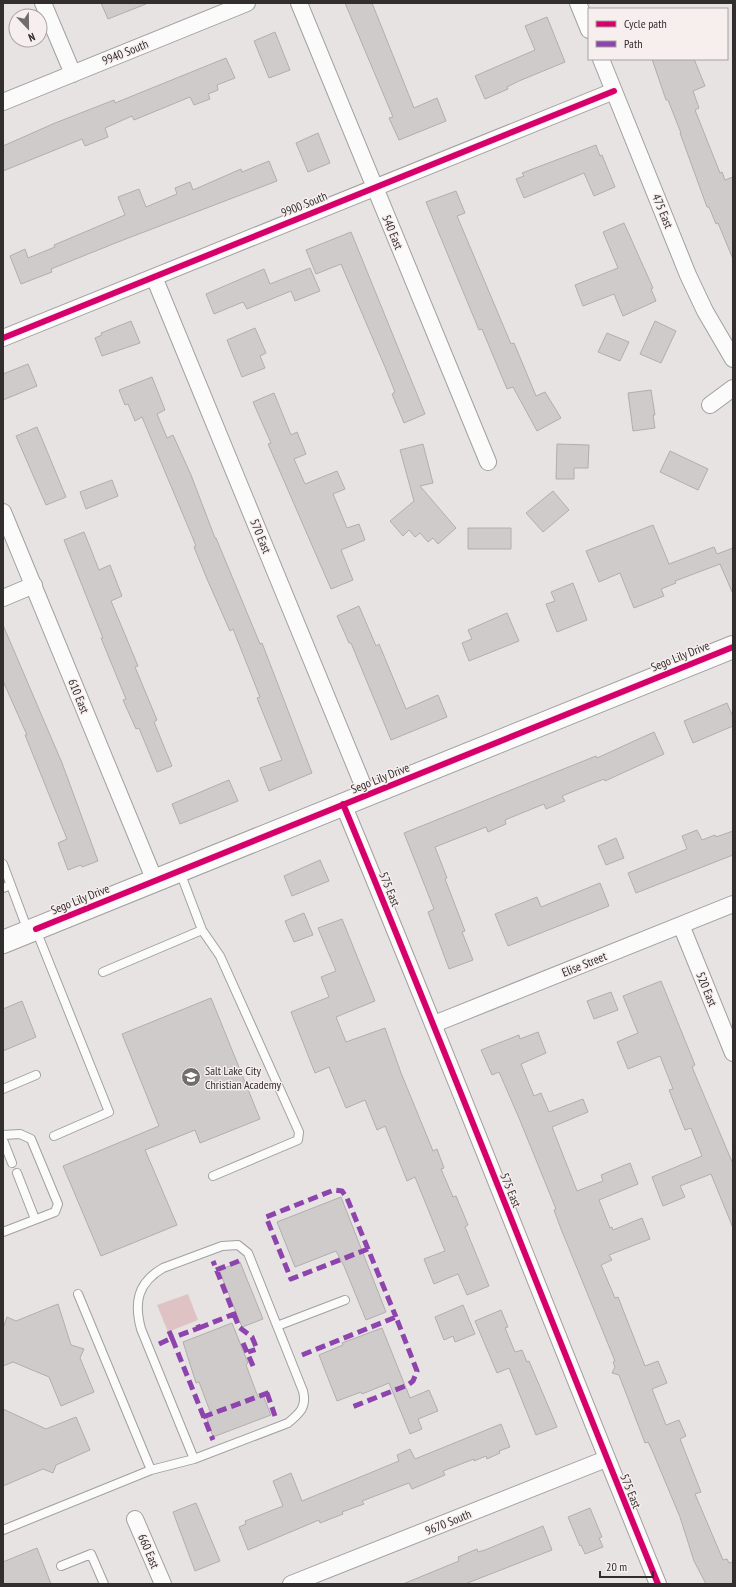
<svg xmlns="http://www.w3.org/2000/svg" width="736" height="1587" font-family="'PT Sans Narrow',sans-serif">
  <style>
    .green { fill: #dfc3c4 }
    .building { fill: #cfcbcb; stroke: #b2aeae }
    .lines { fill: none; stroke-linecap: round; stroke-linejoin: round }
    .service-casing { stroke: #a29f9f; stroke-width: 10 }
    .minor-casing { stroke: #a29f9f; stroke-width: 18 }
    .secondary-casing { stroke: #a29f9f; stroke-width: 24 }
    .service { stroke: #fcfbfb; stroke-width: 8 }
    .minor { stroke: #fcfbfb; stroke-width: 16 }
    .secondary { stroke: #fcfbfb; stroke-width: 22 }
    .quiet { stroke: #8e44ad; stroke-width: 5; stroke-dasharray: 10 5; stroke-linecap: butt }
    .cycleway-casing { stroke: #f7eeee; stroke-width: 8 }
    .cycleway { stroke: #d6006c; stroke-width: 6 }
    .labels { text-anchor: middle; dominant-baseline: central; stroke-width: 3; stroke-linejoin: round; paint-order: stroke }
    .street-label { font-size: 12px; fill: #322e2e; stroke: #f7eeee }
    .poi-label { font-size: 12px; fill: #322e2e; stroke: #f7eeee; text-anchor: start }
  </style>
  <rect width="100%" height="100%" fill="#e8e3e3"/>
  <!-- green -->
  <path class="green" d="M188 1294 198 1320 168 1332 157 1305Z"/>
  <!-- building -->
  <path class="building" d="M101 3H146V4L108 19Z
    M345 3H372L414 108 437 98 446 121 399 140 389 118 393 117Z
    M547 17 565 62 519 81 507 87 508 89 485 99 475 76 535 50 525 26Z
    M275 32 290 70 269 78 254 41Z
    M226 58 235 78 217 85 218 90 208 94 210 99 194 105 190 97 134 120 132 116 105 128 108 137 85 146 82 139 3 171V146L55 123 114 100 115 103Z
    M652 59H694L705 86 693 91 699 108 695 110 720 173 722 172 725 180 733 177V259L718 223 716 224 709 207H707L680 133H681L668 100H666Z
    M318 133 330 163 308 172 296 143Z
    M596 145 600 156 602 155 615 187 594 196 584 173 524 198 516 179 524 176 522 173Z
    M269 161 277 181 118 242 51 269 52 272 21 284 10 256 25 249 28 258 55 247 54 245 125 215 118 197 139 189 146 207 177 194 175 188 190 182 193 190 241 169 242 172Z
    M456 191 465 213 457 216 511 344 514 343 536 396 545 392 561 418 537 431 513 387 507 389 482 329 479 330 426 202Z
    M624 223 653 288 651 289 656 301 623 316 614 294 583 306 575 285 618 268 603 232Z
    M351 232 425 414 404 423 392 394 395 392 385 367 341 264 316 274 306 250Z
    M310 268 320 291 295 301 291 291 247 309 243 302 214 314 206 294 264 269 270 284Z
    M131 321 140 343 102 356 95 338 102 335 101 333Z
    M655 321 676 331 661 363 640 354Z
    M255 328 266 353 260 356 265 368 242 377 227 340Z
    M607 333 629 342 620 361 598 352Z
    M28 364 37 386 3 400V374Z
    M152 377 165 410 157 414 167 438 173 435 191 475 215 538H216L260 644 262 643 312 773 269 791 260 768 282 760 257 698 260 697 233 629 230 631 207 579 194 547 196 546 192 536 142 417 135 421 128 404 125 405 119 390Z
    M651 390 655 415H653L655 428 633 431 628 393Z
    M274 393 291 435 297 432 306 454 294 459 305 484 337 471 345 489 333 494 347 528 359 524 365 540 341 550 353 580 331 589 268 444 271 443 253 402Z
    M37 427 66 497 46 505 16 436Z
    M423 444 433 483 420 486 456 528 438 544 433 538 428 542 420 533 415 537 409 530 403 536 390 521 414 501 400 450Z
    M557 444 589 445 588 468H574V479H556Z
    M670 451 708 469 698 490 660 472Z
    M112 480 118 496 86 509 80 492Z
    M553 491 569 510 543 532 526 513Z
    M653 525 669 564 714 547 717 554 733 548V594L720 564 675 581 676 583 661 589 664 596 634 608 620 573 599 582 586 551Z
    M468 528H511V549H468Z
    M84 532 99 570 110 565 122 596 111 601 138 666 135 667 157 720 154 722 172 766 157 772 139 728 136 729 123 700 126 699 101 638H103L64 540Z
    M573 583 587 620 557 632 546 604 555 601 551 592Z
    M359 606 376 646 379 644 406 709 438 695 447 717 391 740 351 643H349L337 616Z
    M507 613 519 641 469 661 462 643 472 639 468 630Z
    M3 625 62 763 98 861 82 867 81 865 68 870 58 843 67 839 25 735H27L3 681Z
    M727 703 733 717V726L693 743 684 721Z
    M654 732 664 754 605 781 604 779 562 796 565 801 546 809 544 804 505 820 506 824 488 832 486 827 435 847 447 878 445 879 465 931 462 932 473 960 449 969 428 912 434 909 404 833 596 756 597 758Z
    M229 780 238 801 180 824 172 804Z
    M697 830 702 840 715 835 716 837 733 831V855L636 893 628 873 687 849 682 836Z
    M616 838 624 858 606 865 598 846Z
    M320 860 329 881 292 896 284 876Z
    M600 883 609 906 508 946 495 914 537 897 541 907Z
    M304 913 313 935 294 942 285 921Z
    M342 919 375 1001 336 1017 346 1042 385 1028 401 1073 433 1151 437 1149 444 1168 441 1169 453 1197 456 1196 468 1225 465 1227 489 1286 467 1295 458 1274 434 1284 424 1259 445 1251 415 1177 407 1181 385 1126 377 1130 365 1100 346 1108 329 1067 315 1073 291 1012 329 997 321 977 336 971 318 928Z
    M661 981 695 1065 692 1067 733 1164V1228L711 1174 680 1186 685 1197 663 1206 652 1177 702 1156 691 1128 685 1130 669 1090 673 1089 660 1056 628 1069 617 1042 638 1033 623 996Z
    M611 992 618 1010 594 1019 587 1001Z
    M211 998 260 1119 200 1143 195 1130 145 1150 177 1225 101 1256 63 1166 159 1126 122 1034Z
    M22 1001 36 1037 3 1051V1009Z
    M538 1032 546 1053 521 1064 534 1096 541 1093 549 1112 583 1099 588 1112 552 1127 577 1191 603 1181 601 1175 630 1163 638 1184 599 1200 610 1228 612 1227 613 1230 642 1218 650 1239 609 1255 612 1260 601 1265 615 1298 618 1297 645 1366 658 1361 667 1383 652 1389 666 1425 679 1420 686 1436 680 1439 701 1492 695 1494 723 1560 727 1559 729 1563 733 1562V1584H706L694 1561 680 1517 652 1450 648 1442 645 1443 619 1375 612 1373 615 1367 613 1362 615 1361 561 1229 554 1210 556 1209 519 1118 499 1072 492 1075 481 1050 519 1035 520 1039Z
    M341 1197 386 1312 366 1320 344 1266 336 1251 295 1267 277 1222Z
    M240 1262 263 1319 242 1327 219 1270Z
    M58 1304 71 1345 84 1349 80 1358 94 1392 61 1406 49 1377 13 1362 3 1366V1328L7 1317 16 1321Z
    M463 1305 475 1334 455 1342 453 1336 444 1340 435 1317Z
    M501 1310 508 1327 505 1328 515 1352 522 1350 527 1362 529 1361 557 1427 536 1435 509 1368 497 1373 475 1321Z
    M232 1323 248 1363 246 1365 258 1397 263 1395 271 1415 213 1437 206 1416 211 1414 199 1382 196 1383 183 1342Z
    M382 1328 410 1398 429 1390 438 1411 418 1419 422 1429 410 1434 389 1383 362 1394 361 1392 337 1401 319 1355 343 1345 342 1343Z
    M3 1409 46 1429 76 1417 90 1450 56 1465 53 1473 43 1469 3 1486Z
    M501 1424 510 1447 499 1451 500 1453 487 1459 486 1456 474 1461V1459L443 1471 445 1475 412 1489 409 1483 362 1501 364 1504 342 1512 343 1514 320 1523 319 1520 248 1550 239 1527 246 1524 245 1521 283 1506 273 1481 291 1473 302 1501 399 1461 397 1455 410 1449 415 1459Z
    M196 1503 220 1561 195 1571 173 1512Z
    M590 1508 602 1537 599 1538 603 1547 585 1554 581 1545 580 1546 568 1517Z
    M543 1526 552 1550 465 1584H403L459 1561 458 1557 477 1549 478 1552 485 1550Z
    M37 1548 51 1584H3V1562Z"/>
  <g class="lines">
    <defs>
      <path id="service" d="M3 864 28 931
        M180 872 202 930 220 956 299 1132 298 1140 213 1176
        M3 888 11 885
        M36 930 109 1112 54 1136
        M103 972 202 930
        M3 1089 36 1075
        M3 1135 20 1134 31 1139 58 1204 55 1212 3 1232
        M3 1140 12 1163
        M17 1173 35 1219
        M78 1294 151 1470
        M277 1326 345 1300
        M3 1530 151 1470 194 1459 288 1423C300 1413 307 1407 303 1391L248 1253 238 1245 222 1246 163 1268C137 1283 134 1303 141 1329L194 1459
        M61 1566 91 1554 104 1584"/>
      <path id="minor" d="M43 3 73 74
        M299 3 488 462
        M578 3 589 30
        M601 59 688 275 705 311 733 359
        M3 102 247 3
        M154 277 367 795
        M3 338 614 91
        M710 405 733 388
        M3 512 155 881
        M3 598 34 585
        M343 804C451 1063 552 1325 658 1584
        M681 925 733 1053
        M434 1024 733 904
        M135 1519 163 1584
        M291 1584 606 1459"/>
      <path id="secondary" d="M3 942 733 647"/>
    </defs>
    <!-- service casing -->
    <use href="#service" class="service-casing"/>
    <!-- minor casing -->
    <use href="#minor" class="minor-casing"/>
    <!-- secondary casing -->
    <use href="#secondary" class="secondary-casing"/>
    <!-- service -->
    <use href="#service" class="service"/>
    <!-- minor -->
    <use href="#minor" class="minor"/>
    <!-- secondary -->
    <use href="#secondary" class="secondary"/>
    <!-- quiet -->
    <path class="quiet" d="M368 1249 291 1279 266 1217 334 1190 342 1191 347 1198 396 1317
      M216 1270 239 1261
      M234 1314 239 1327 252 1337 257 1349 248 1352
      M199 1328 234 1314 213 1261
      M169 1331 172 1338 199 1328 196 1321
      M243 1343 254 1368
      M159 1344 172 1338 213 1440
      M302 1355 396 1317 417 1371 413 1381 408 1385 352 1407
      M267 1393 275 1416
      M203 1417 273 1391"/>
    <defs>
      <path id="cycleway" d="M3 338 614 91
        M343 804C451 1063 552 1325 658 1584
        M36 929 733 647"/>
    </defs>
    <!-- cycleway casing -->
    <use href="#cycleway" class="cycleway-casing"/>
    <!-- cycleway -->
    <use href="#cycleway" class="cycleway"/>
  </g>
  <!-- icons -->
  <defs>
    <symbol id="school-disc" viewBox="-11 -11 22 22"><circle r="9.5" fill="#726d6d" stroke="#f7eeee"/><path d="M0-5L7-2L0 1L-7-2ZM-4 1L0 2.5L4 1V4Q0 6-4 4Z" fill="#fff"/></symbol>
  </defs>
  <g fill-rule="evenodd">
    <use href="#school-disc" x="180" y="1066" width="22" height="22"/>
  </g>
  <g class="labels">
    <!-- street labels -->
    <g class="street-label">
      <text transform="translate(125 52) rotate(-22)">9940 South</text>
      <text transform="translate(304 204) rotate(-22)">9900 South</text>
      <text transform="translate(663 211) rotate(68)">475 East</text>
      <text transform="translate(393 232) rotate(68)">540 East</text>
      <text transform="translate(261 536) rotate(68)">570 East</text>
      <text transform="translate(680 656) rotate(-22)">Sego Lily Drive</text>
      <text transform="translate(79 696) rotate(68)">610 East</text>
      <text transform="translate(380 778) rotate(-22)">Sego Lily Drive</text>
      <text transform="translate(390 889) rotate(68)">575 East</text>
      <text transform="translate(80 899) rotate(-22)">Sego Lily Drive</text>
      <text transform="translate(584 964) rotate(-22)">Elise Street</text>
      <text transform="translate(707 989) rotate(68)">520 East</text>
      <text transform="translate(511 1190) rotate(68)">575 East</text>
      <text transform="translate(631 1491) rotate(68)">575 East</text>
      <text transform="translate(448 1522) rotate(-22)">9670 South</text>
      <text transform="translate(149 1551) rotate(67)">660 East</text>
    </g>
    <!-- poi labels -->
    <g class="poi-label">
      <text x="205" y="1070">Salt Lake City<tspan x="205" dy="14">Christian Academy</tspan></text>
    </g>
  </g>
  <!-- border -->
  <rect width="736" height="1587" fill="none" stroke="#322e2e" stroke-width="8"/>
  <!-- legend -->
  <rect x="588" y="8" width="140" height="52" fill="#f7eeee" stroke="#a8a1a1"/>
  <rect x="596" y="21" width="20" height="6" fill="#d6006c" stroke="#a8a1a1"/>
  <text x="624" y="28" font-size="12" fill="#322e2e">Cycle path</text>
  <rect x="596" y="41" width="20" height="6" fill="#8e44ad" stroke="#a8a1a1"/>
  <text x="624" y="48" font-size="12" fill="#322e2e">Path</text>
  <!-- north arrow -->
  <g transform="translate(28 28) rotate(158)"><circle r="19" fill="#f7eeee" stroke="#a8a1a1"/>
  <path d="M0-3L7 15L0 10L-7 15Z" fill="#726d6d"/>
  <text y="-6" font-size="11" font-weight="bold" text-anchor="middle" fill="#322e2e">N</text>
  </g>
  <!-- scale -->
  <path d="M600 1571v6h53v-6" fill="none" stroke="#322e2e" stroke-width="2"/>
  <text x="606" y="1571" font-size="12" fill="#322e2e" stroke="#f7eeee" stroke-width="3" paint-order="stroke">20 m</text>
</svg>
